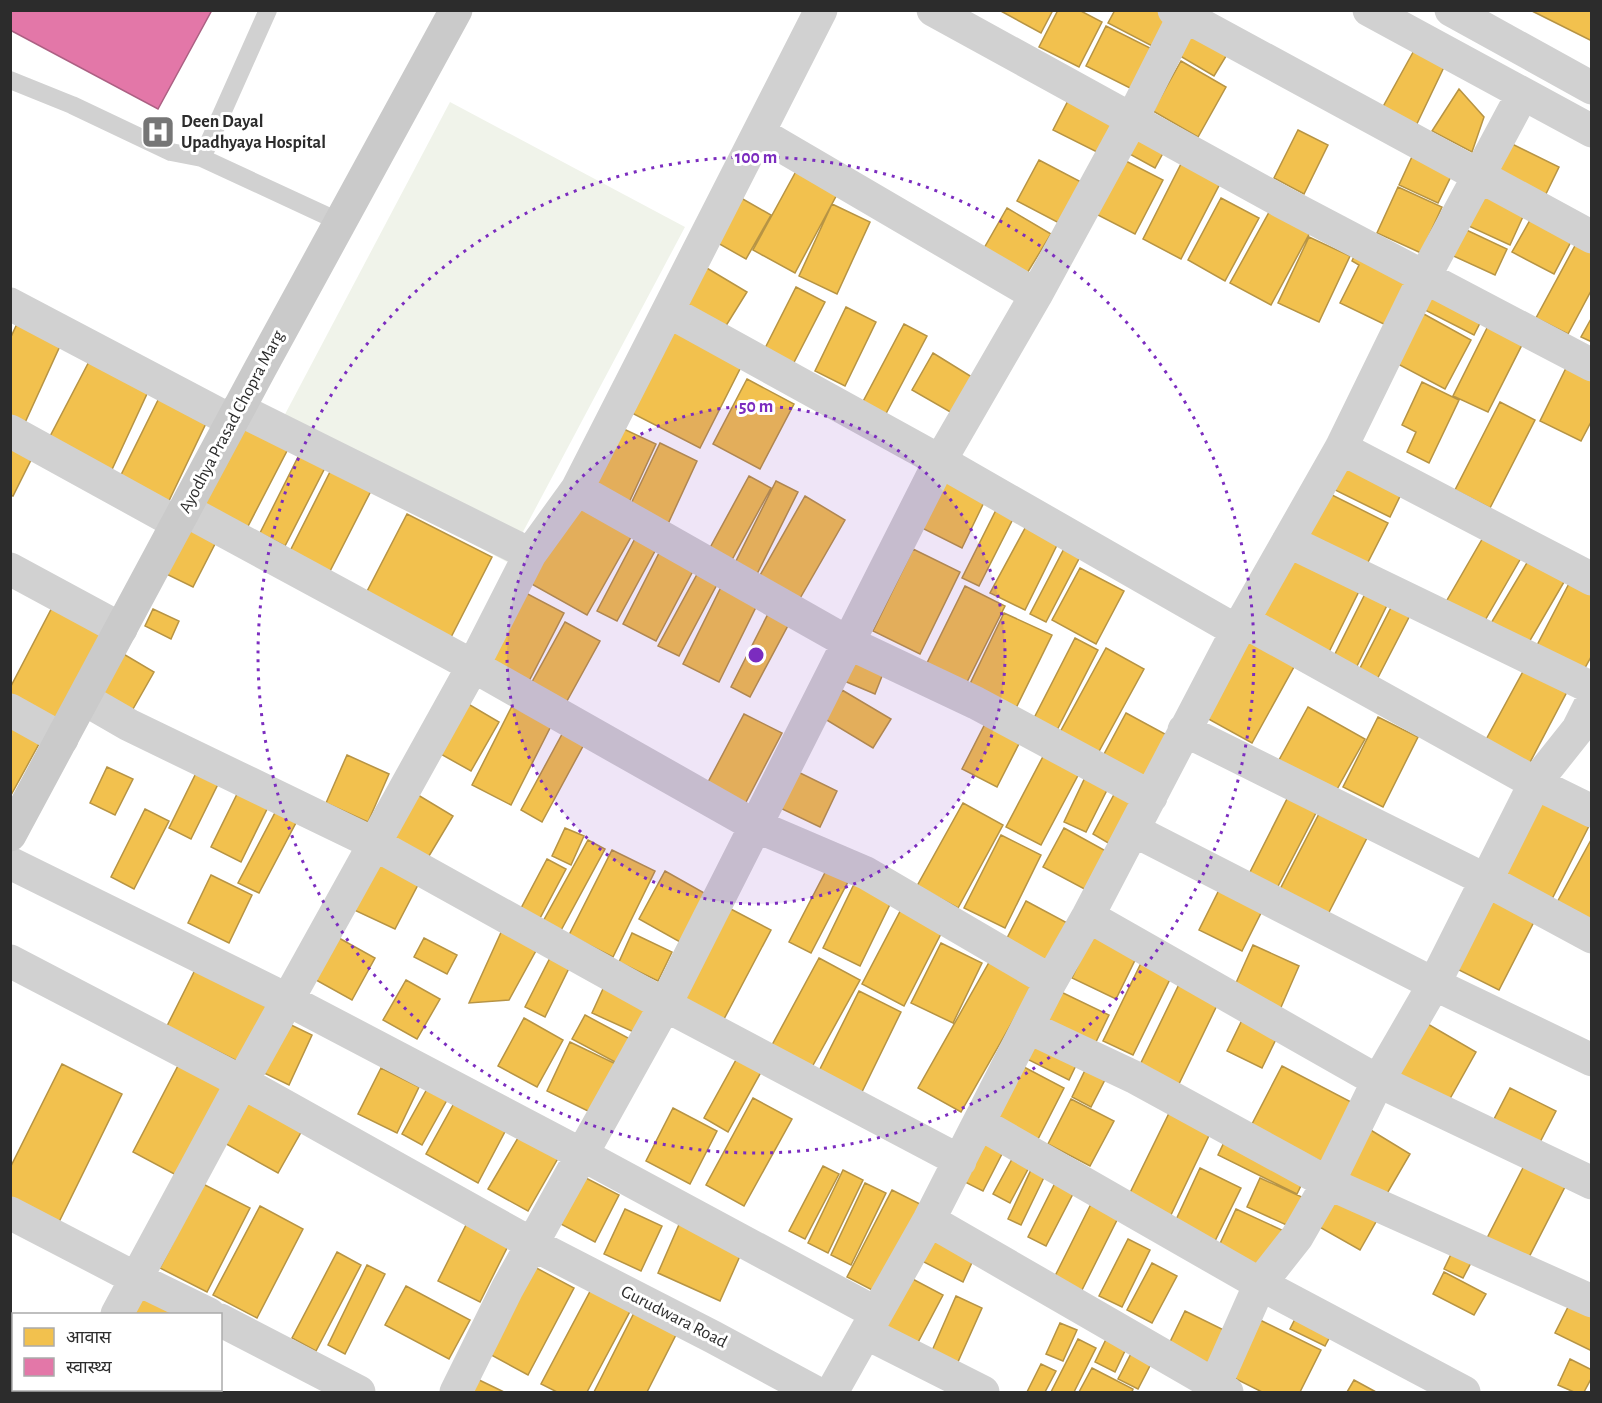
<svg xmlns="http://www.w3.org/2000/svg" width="1602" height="1403" font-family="'Alegreya Sans','Noto Sans Devanagari',sans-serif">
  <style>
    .green { fill: #f0f3ea }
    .homes { fill: #f2c14e; stroke: #b79444; stroke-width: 1.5 }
    .health { fill: #e377a8; stroke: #ac6083; stroke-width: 1.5 }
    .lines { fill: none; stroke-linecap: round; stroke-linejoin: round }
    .lane { stroke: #d1d1d1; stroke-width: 18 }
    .street { stroke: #d1d1d1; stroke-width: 33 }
    .secondary { stroke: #cacaca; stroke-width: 33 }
    .ring { fill: none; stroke: #7b2cbf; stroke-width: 3; stroke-dasharray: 3 6 }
    .labels { text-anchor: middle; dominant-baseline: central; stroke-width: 6; stroke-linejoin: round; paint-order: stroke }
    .poi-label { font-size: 18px; font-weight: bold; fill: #2c2c2c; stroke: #fff; text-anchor: start }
    .street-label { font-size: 18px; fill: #2c2c2c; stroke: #fff }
    .centre { fill: #7b2cbf; stroke: #fff; stroke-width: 3 }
    .ring-label { font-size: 18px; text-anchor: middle; font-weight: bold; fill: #7b2cbf; stroke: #fff; stroke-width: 6; stroke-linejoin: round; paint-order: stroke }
  </style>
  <rect width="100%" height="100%" fill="#fff"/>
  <!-- green -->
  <path class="green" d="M450 102 685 227 507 562 273 437Z"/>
  <!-- homes -->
  <path class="homes" d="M999 10H1053L1041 33Z
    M1058 10H1079L1102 22 1079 67 1039 47Z
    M1115 10H1158L1171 18 1156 48 1108 23Z
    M1530 10H1592V41Z
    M1192 24 1231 48 1214 76 1175 53Z
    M1106 26 1152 49 1132 89 1086 66Z
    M1417 45 1445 65 1413 132 1379 114Z
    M1181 61 1226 87 1198 137 1153 111Z
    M1459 89 1484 117 1472 152 1432 131Z
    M1073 91 1118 114 1099 153 1053 130Z
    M1140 126 1169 142 1155 168 1126 152Z
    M1298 130 1328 145 1304 194 1274 178Z
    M1510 143 1559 167 1543 200 1494 175Z
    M1416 148 1456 166 1438 203 1399 185Z
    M1187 152 1226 172 1181 259 1143 239Z
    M1120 158 1163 180 1135 234 1092 212Z
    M1039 160 1083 183 1061 224 1017 201Z
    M800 164 841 187 795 273 753 250Z
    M1398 187 1442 207 1421 253 1377 233Z
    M1479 187 1526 210 1510 245 1462 223Z
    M734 194 771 215 746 259 709 238Z
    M1221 198 1259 218 1225 281 1188 260Z
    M832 204 870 222 837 294 799 276Z
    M1273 205 1313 227 1271 305 1230 283Z
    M1007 208 1051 234 1026 275 983 250Z
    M1534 213 1575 234 1554 274 1512 252Z
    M1460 227 1507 249 1495 275 1447 253Z
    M1309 237 1350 256 1319 322 1278 303Z
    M1577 242 1592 250V289L1568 334 1536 318Z
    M1358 247 1415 274 1390 327 1340 303 1359 265 1352 261Z
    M700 264 747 292 724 329 678 301Z
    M1434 282 1486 311 1474 335 1421 308Z
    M796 287 825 302 788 374 760 358Z
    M846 307 876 322 845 386 815 371Z
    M1422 313 1471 340 1445 389 1396 363Z
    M21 315 65 335 23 427 10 421V339Z
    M1592 317V342L1581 337Z
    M1492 318 1527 335 1488 412 1453 396Z
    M667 324 743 363 700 448 624 409Z
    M904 324 927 336 881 423 858 411Z
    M94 352 152 383 109 476 45 446Z
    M933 353 980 382 959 417 912 390Z
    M1568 364 1592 375V420L1581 441 1540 421Z
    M747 379 794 404 760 469 713 444Z
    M1422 382 1459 400 1429 463 1407 452 1416 432 1402 425Z
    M162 392 210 415 166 507 117 483Z
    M1500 402 1535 420 1490 508 1455 490Z
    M235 419 289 447 245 532 191 504Z
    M613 424 656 444 626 509 582 488Z
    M10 434 37 448 13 496 10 495Z
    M660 443 697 461 667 526 629 508Z
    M304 445 330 458 285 546 260 533Z
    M1344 456 1405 486 1390 517 1329 487Z
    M335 462 375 483 326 579 286 559Z
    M942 472 988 494 962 548 916 525Z
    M749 476 771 488 727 569 705 557Z
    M776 481 798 492 756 576 734 565Z
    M1324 491 1388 523 1365 568 1301 536Z
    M805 496 845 520 799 600 759 577Z
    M575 497 635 530 587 615 528 582Z
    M1001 500 1018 509 979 586 962 578Z
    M407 514 492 557 446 647 361 603Z
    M1031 517 1062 535 1025 610 990 593Z
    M180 523 216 542 193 587 156 569Z
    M640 529 661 540 617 621 597 611Z
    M1488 529 1525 551 1476 636 1439 614Z
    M1300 537 1369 571 1327 656 1259 623Z
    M1068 541 1084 549 1046 622 1030 614Z
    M913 549 960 572 920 654 873 631Z
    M660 551 694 569 656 641 623 624Z
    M1534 551 1571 570 1521 656 1484 635Z
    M701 567 721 577 679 656 658 646Z
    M1080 568 1124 591 1096 644 1052 620Z
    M1378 568 1400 579 1356 668 1333 658Z
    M1575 572 1592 581V655L1580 677 1533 653Z
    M725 579 761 597 719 682 683 664Z
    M1404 582 1422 592 1372 689 1354 680Z
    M965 586 1005 606 965 686 925 667Z
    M520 590 564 613 527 685 483 663Z
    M57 598 107 624 54 726 10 703V688Z
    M771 608 792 618 750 697 731 687Z
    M153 609 179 621 171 639 145 626Z
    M1004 613 1052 635 1015 710 968 688Z
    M565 622 600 641 562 710 527 691Z
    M1250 629 1300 656 1252 743 1203 716Z
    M1075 638 1098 650 1055 734 1032 722Z
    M1106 648 1144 669 1097 755 1059 734Z
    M115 649 154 672 129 716 89 693Z
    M852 657 884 671 875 694 842 680Z
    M1526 666 1569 688 1526 770 1482 747Z
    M842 690 891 719 873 748 825 719Z
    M458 698 499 722 471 771 430 748Z
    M512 706 551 726 511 805 472 785Z
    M1308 707 1365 739 1336 791 1279 760Z
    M1126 713 1176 740 1153 783 1103 756Z
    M10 714 45 733 10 797Z
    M744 714 782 733 745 804 707 784Z
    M990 714 1025 732 997 787 962 769Z
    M1378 717 1418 737 1383 807 1343 787Z
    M567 725 588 737 542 822 521 810Z
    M1048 747 1083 766 1041 845 1006 827Z
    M347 755 389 774 368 822 326 803Z
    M201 763 223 774 191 839 169 828Z
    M107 767 133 779 115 815 90 803Z
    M1089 769 1112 780 1086 832 1064 822Z
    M796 771 837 791 820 827 778 807Z
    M1118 787 1141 799 1115 847 1093 834Z
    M240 788 270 803 241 862 211 847Z
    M1544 790 1592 820 1550 903 1500 878Z
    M1291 791 1320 805 1274 894 1246 880Z
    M413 792 453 816 426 861 386 838Z
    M963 803 1003 825 958 908 917 886Z
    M278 807 299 817 259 893 238 883Z
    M1322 808 1370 832 1324 922 1276 897Z
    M145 809 169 821 134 889 111 877Z
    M565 828 584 836 571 865 552 856Z
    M1064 828 1113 855 1092 893 1043 867Z
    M1001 835 1041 855 1005 928 964 908Z
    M1592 838V928L1554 908Z
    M588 840 605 849 559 934 541 925Z
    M612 850 655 871 613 957 569 935Z
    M379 859 421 879 395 929 352 909Z
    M547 859 566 869 538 922 519 912Z
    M830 863 852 874 811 953 789 942Z
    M665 871 706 894 680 942 639 919Z
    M211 875 252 895 229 943 188 923Z
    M857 878 894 896 860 966 823 948Z
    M1223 882 1266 903 1242 951 1199 930Z
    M1490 890 1538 914 1499 990 1451 966Z
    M906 900 947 922 904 1006 862 984Z
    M1026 901 1071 925 1050 966 1005 942Z
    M727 907 771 930 724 1019 680 996Z
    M503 928 538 947 509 1000 469 1003Z
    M1094 931 1139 952 1116 999 1072 978Z
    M330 933 375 958 352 1000 307 975Z
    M632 933 672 952 658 981 619 962Z
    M424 938 457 955 447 974 414 957Z
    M941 943 982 963 953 1023 911 1003Z
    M1253 945 1299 966 1278 1014 1231 994Z
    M555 948 574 958 545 1017 525 1007Z
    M996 950 1039 975 961 1112 918 1088Z
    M1144 957 1174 971 1133 1055 1103 1041Z
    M819 958 860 980 812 1067 772 1045Z
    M195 970 267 1007 239 1062 167 1026Z
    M1184 974 1223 993 1177 1088 1138 1069Z
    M406 980 440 999 417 1039 383 1020Z
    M607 980 650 1002 636 1033 592 1013Z
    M859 991 901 1012 858 1100 815 1079Z
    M1059 991 1109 1015 1094 1046 1045 1022Z
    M585 1015 630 1039 617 1063 572 1039Z
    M1244 1016 1279 1033 1262 1068 1227 1051Z
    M524 1018 563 1040 537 1087 498 1066Z
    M287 1023 312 1035 289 1085 264 1073Z
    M1426 1023 1476 1052 1447 1104 1397 1076Z
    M1037 1033 1081 1055 1069 1080 1025 1058Z
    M570 1042 618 1065 594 1114 547 1091Z
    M742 1049 766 1063 728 1132 704 1118Z
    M181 1060 226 1082 178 1176 133 1152Z
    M1090 1060 1110 1070 1091 1107 1072 1097Z
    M62 1064 122 1094 58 1224 10 1200V1168Z
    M1022 1066 1064 1088 1037 1141 995 1119Z
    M1282 1066 1353 1103 1322 1162 1251 1126Z
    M381 1068 419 1087 397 1133 358 1114Z
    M1510 1088 1556 1111 1537 1148 1491 1125Z
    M427 1089 447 1100 422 1145 402 1134Z
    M248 1095 304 1127 278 1173 221 1141Z
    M458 1096 509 1124 478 1183 426 1154Z
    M753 1098 792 1119 744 1206 706 1185Z
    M1071 1099 1114 1121 1090 1166 1048 1144Z
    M1174 1103 1215 1123 1169 1219 1127 1199Z
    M673 1108 717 1131 690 1184 646 1161Z
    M1364 1126 1410 1154 1385 1197 1338 1170Z
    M522 1131 561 1153 528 1211 488 1189Z
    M1228 1134 1307 1173 1297 1194 1218 1155Z
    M979 1135 1005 1148 983 1191 957 1178Z
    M1017 1150 1034 1158 1010 1203 993 1194Z
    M1036 1159 1050 1165 1021 1225 1008 1219Z
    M1527 1160 1568 1181 1524 1267 1483 1246Z
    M823 1166 839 1174 805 1239 789 1231Z
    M1200 1168 1241 1188 1215 1241 1175 1222Z
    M843 1170 863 1180 828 1253 808 1243Z
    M580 1175 619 1195 595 1242 557 1222Z
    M1260 1178 1304 1198 1291 1227 1247 1207Z
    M1057 1179 1076 1188 1046 1246 1028 1237Z
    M865 1183 886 1193 851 1265 831 1255Z
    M203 1184 250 1208 207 1292 160 1268Z
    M1337 1188 1381 1213 1360 1250 1316 1225Z
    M892 1190 922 1205 878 1293 847 1277Z
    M1096 1194 1123 1208 1080 1294 1053 1280Z
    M260 1206 303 1229 257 1318 213 1295Z
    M625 1209 662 1226 641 1271 604 1254Z
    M1236 1209 1284 1231 1266 1270 1218 1248Z
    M681 1220 744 1247 720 1301 658 1273Z
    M467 1223 509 1244 480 1302 438 1281Z
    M932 1235 975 1256 963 1282 920 1260Z
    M1128 1239 1150 1250 1122 1307 1099 1296Z
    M1454 1248 1474 1257 1463 1278 1444 1269Z
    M337 1252 361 1265 316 1351 292 1338Z
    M527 1263 574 1288 528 1375 482 1350Z
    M1152 1263 1177 1276 1152 1323 1127 1310Z
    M367 1265 385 1274 345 1354 328 1345Z
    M1444 1272 1486 1294 1474 1315 1433 1294Z
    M905 1275 943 1295 915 1348 877 1328Z
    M595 1282 635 1302 587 1392H557L541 1384Z
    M406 1286 470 1320 449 1359 385 1325Z
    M141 1289 187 1314H128Z
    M956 1296 982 1308 957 1364 931 1353Z
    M639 1303 681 1325 647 1392H594Z
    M1569 1305 1592 1317V1351L1555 1333Z
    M1300 1309 1335 1327 1325 1346 1290 1329Z
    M1185 1311 1232 1334 1216 1367 1169 1344Z
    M1260 1320 1321 1350 1300 1392H1262L1232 1377Z
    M1060 1323 1077 1330 1063 1361 1046 1354Z
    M1111 1329 1131 1338 1115 1372 1095 1362Z
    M1078 1339 1096 1348 1074 1392H1051Z
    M1136 1344 1156 1354 1138 1389 1118 1379Z
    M1570 1359 1592 1370V1377L1584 1392H1574L1558 1385Z
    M1041 1364 1056 1371 1045 1392H1027Z
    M1092 1368 1133 1389 1132 1392H1079Z
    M475 1378 504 1392H468Z
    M1354 1380 1376 1392H1347Z"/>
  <!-- health -->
  <path class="health" d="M10 10H212L158 109 10 30Z"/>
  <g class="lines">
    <!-- lane -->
    <path class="lane" d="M10 80 72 105 171 152 202 158 268 10
      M202 158 340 222"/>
    <!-- street -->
    <path class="street" d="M933 10 1282 202 1592 365
      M1174 10 1592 237
      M1369 10 1592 131
      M1451 10 1592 88
      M759 133 1036 295
      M10 304 232 421
      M668 311 940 461 1237 631
      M10 431 177 523
      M1341 448 1592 579
      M577 489 849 643 976 703 1151 797
      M185 510 473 666 754 825 866 873 1051 981
      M1288 541 1592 688
      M530 554 577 489 821 10
      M10 569 121 629
      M1243 621 1535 783 1592 811
      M84 699 129 725 373 843 665 1005 960 1161
      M10 710 62 739
      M1184 730 1488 881 1592 937
      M1133 830 1434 984 1592 1060
      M10 863 288 1000 581 1154 876 1313
      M1088 916 1378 1081 1592 1183
      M10 961 242 1082 532 1244 713 1337 815 1392
      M1028 1027 1134 1077 1328 1183 1592 1301
      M979 1123 1260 1284 1464 1392
      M10 1213 135 1278 209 1314
      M929 1220 1227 1392
      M117 1314 242 1082 473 666 530 554 238 409
      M220 1320 359 1392
      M866 1333 983 1392
      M78 1392 80 1390
      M456 1392 507 1289 665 1005 940 461 1036 295 1132 119 1187 10
      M832 1392 929 1220 1051 981 1088 916 1237 631 1341 448 1425 276 1522 95
      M1212 1392 1260 1284 1297 1237 1328 1183 1378 1081 1434 984 1535 783 1578 729 1592 701"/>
    <!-- secondary -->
    <path class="secondary" d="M10 835 260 369 456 10"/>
  </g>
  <!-- distance rings -->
  <circle cx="756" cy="655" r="249" fill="#7b2cbf" fill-opacity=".12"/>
  <g class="ring">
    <circle cx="756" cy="655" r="249"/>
    <circle cx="756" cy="655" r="498"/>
  </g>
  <!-- icons -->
  <defs>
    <symbol id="hospital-square" viewBox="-11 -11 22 22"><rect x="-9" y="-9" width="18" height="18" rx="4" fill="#767676" stroke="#fff"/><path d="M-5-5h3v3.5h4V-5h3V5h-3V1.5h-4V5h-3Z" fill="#fff"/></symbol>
  </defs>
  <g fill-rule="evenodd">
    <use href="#hospital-square" x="139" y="113" width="38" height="38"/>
  </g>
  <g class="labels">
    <!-- poi labels -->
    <g class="poi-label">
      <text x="181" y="122">Deen Dayal<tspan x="181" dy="21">Upadhyaya Hospital</tspan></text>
    </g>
    <!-- street labels -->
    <g class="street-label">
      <text transform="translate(232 422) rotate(-62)">Ayodhya Prasad Chopra Marg</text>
      <text transform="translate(674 1317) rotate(27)">Gurudwara Road</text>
    </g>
  </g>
  <circle cx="756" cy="655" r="9" class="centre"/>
  <g class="ring-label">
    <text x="756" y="163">100 m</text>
    <text x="756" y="412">50 m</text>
  </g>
  <!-- border -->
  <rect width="1602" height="1403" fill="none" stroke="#2c2c2c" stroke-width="24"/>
  <!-- legend -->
  <rect x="12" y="1313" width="210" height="78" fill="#ffffff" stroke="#ababab" stroke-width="1.5"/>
  <rect x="24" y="1328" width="30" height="18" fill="#f2c14e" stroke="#ababab" stroke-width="1.5"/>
  <text x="66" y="1343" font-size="18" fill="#2c2c2c">आवास</text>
  <rect x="24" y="1358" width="30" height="18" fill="#e377a8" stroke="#ababab" stroke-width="1.5"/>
  <text x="66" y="1373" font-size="18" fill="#2c2c2c">स्वास्थ्य</text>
</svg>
